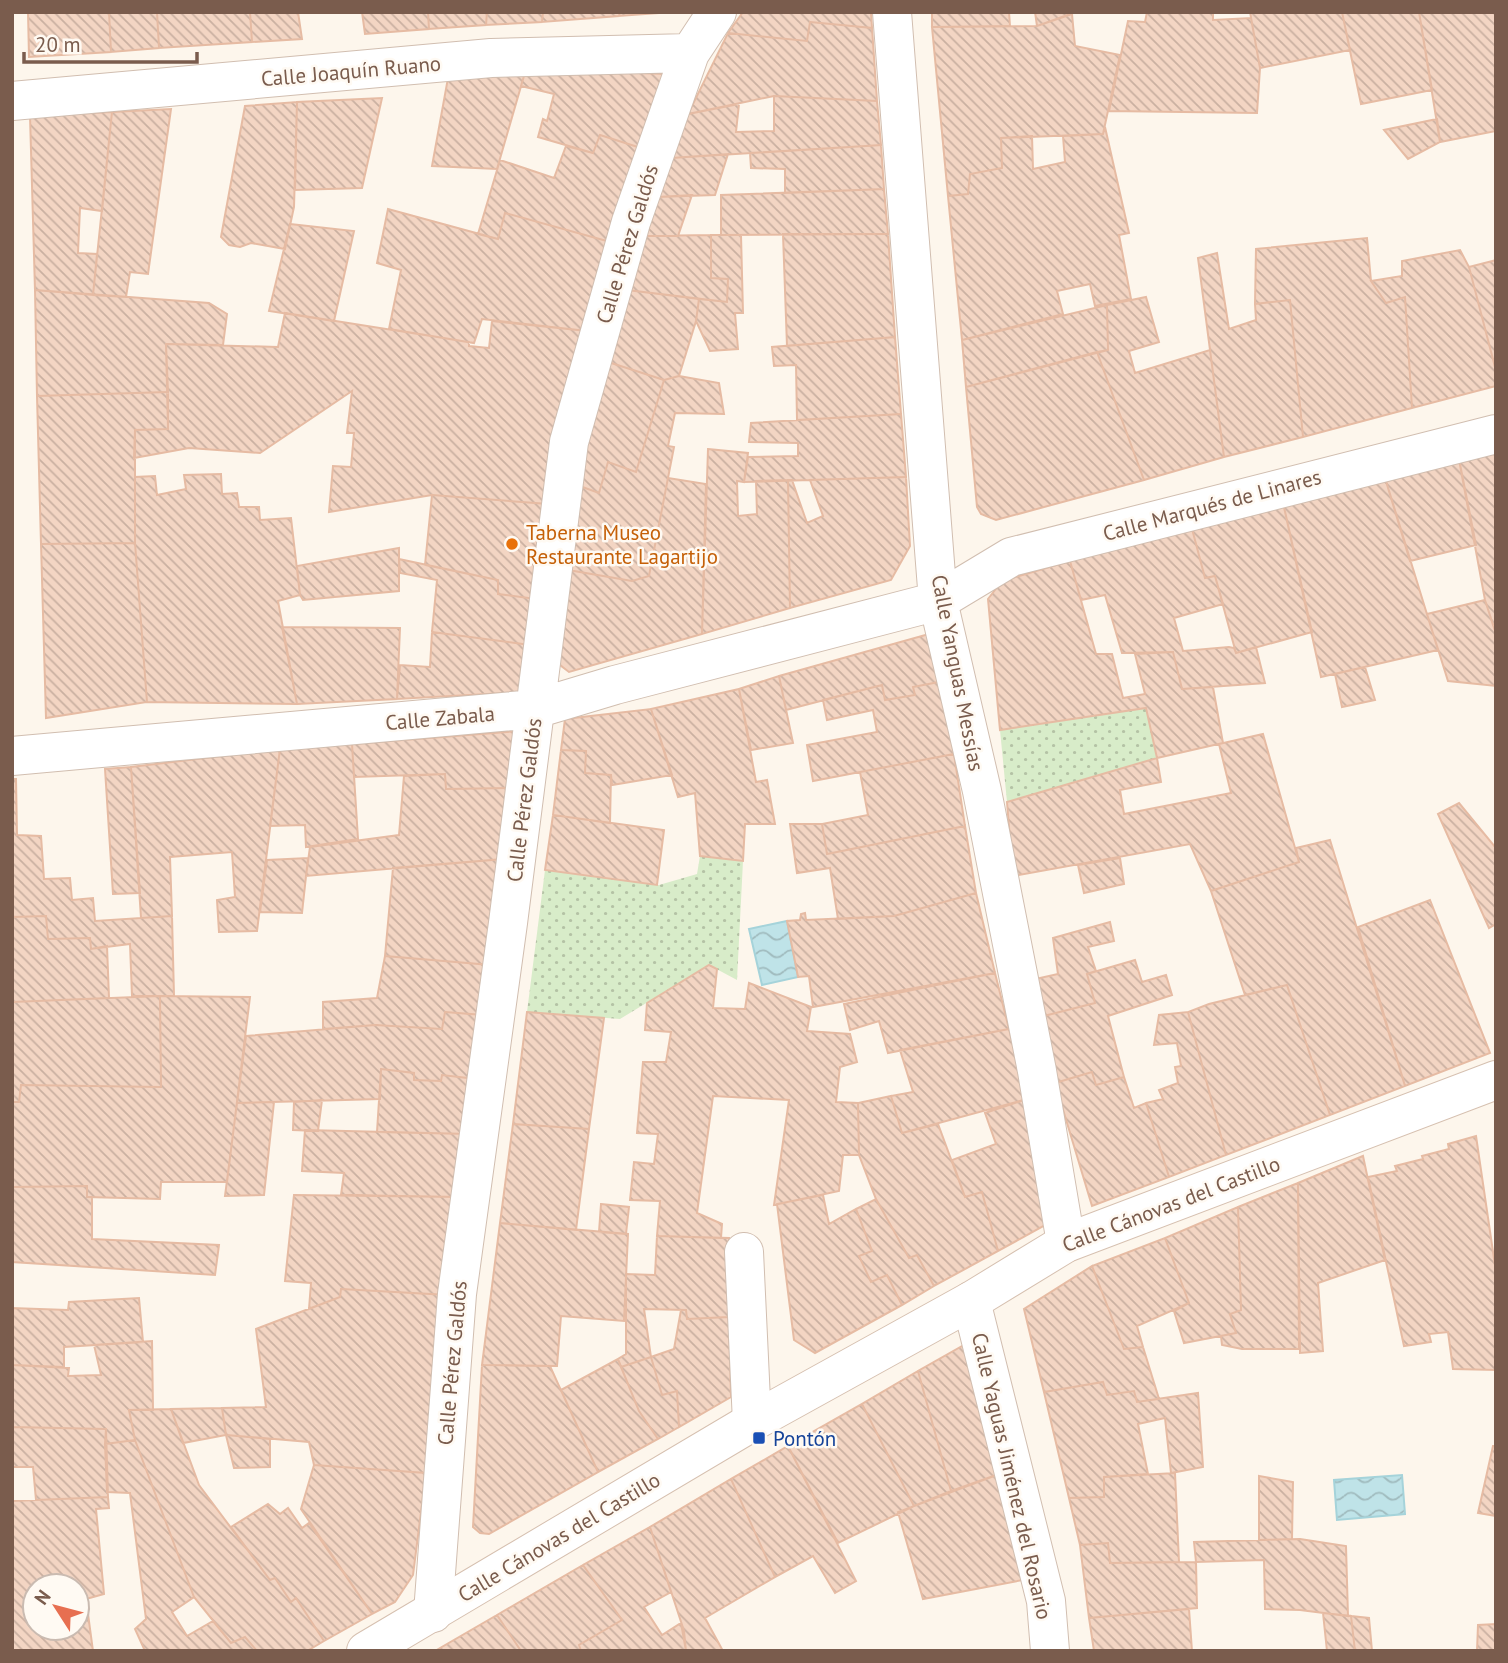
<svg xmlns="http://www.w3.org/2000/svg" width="1508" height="1663" font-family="'PT Sans',sans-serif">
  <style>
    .grass { fill: url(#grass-dots) }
    .water { fill: url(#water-waves); stroke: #a5d3da; stroke-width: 2 }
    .building { fill: url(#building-back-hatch); stroke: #e6bba3; stroke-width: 2; fill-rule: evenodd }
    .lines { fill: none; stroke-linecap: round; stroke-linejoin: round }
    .street-casing { stroke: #d1beb0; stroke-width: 40 }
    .secondary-casing { stroke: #d6c0b0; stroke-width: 40 }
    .street { stroke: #fff; stroke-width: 38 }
    .secondary { stroke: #fff; stroke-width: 38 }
    .food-dot { fill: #e8710a; stroke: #fffaf3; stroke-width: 2.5 }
    .transit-dot { fill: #1a4fb4; stroke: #fffaf3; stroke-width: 2.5 }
    .labels { text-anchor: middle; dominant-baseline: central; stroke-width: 5; stroke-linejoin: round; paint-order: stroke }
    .street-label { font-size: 21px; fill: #7a5c4d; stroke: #fffaf3 }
    .food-label { font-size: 21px; fill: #c56008; stroke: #fffaf3; text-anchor: start }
    .transit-label { font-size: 21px; fill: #164399; stroke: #fffaf3; text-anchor: start }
  </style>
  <defs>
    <pattern id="grass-dots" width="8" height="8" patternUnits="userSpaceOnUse" patternTransform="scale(1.75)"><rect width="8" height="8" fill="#d8ecc9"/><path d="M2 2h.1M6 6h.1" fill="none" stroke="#b4c2a5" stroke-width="1.8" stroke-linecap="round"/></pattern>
    <pattern id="water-waves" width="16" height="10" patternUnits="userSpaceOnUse" patternTransform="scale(1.75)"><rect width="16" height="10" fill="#bfe3e8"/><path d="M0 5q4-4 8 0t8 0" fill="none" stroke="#a0bbbe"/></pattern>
    <pattern id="building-back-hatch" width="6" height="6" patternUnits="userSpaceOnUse" patternTransform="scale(1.75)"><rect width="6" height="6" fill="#f3d5c3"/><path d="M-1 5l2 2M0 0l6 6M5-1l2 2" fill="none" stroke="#cab0a1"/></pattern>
  </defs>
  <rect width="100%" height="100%" fill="#fdf6ec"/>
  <!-- grass -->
  <path class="grass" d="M1146 708 1157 758 1007 802 1000 730Z
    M700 856 743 861 737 980 709 965 620 1019 527 1012 545 870 659 885 697 874Z"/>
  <!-- water -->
  <path class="water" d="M787 921 798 977 762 985 749 929Z
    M1402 1475 1405 1514 1337 1520 1334 1480Z"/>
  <!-- building -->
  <path class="building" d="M28 12H109L111 52 29 57Z
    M109 12H157L159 48 111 52Z
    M157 12H250L252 42 159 48Z
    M250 12H298L302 39 252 42Z
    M362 12H428L429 29 365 34Z
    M428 12H487L486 25 429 29Z
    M487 12H543L542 22 486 25Z
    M543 12H620L619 16 542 22Z
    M620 12H673L619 16Z
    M743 12H871L872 28 810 22 807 41 728 33Z
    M932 12H1009L1010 26 932 27Z
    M1035 12H1076L1037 26Z
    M1147 12H1213V20L1251 18 1260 68 1257 113 1109 111 1128 21 1145 22Z
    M1250 12H1342L1350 50 1260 68Z
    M1342 12H1419L1432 90 1361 104Z
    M1419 12H1496V131L1440 142Z
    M1072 14 1075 46 1120 55 1103 134 1001 138 1002 168 970 174 968 194 948 196 932 27 1037 26Z
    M810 22 872 28 877 101 774 96 688 114 728 33 807 41Z
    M450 67 526 69 497 169 432 166Z
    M526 69 667 74 644 149 600 135 593 153 538 137 543 119 547 121 554 94 521 86Z
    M774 96 877 101 881 145 672 158 688 114 739 104 736 132 774 131Z
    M382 98 362 188 295 190 297 102Z
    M297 102 294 207 285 249 251 243 240 247 229 245 221 237 245 106Z
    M171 109 148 274 130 272 126 297 93 295 112 112Z
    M112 112 102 211 80 208 78 253 97 254 93 295 35 290 30 116Z
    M1437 119 1440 142 1408 159 1384 130Z
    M1105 127 1129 233 1119 235 1131 299 1095 306 1090 284 1057 291 1063 314 962 340 948 196 968 194 970 174 1002 168 1001 138 1032 136 1033 169 1065 162 1063 136 1103 134Z
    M600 135 644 149 614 243 505 213 498 239 478 234 500 160 554 178 566 146 593 153Z
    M881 145 884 189 785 193V169L751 168 750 153Z
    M728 154 715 195 658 197 672 158Z
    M884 189 888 234 721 235V195Z
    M692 195 678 236H645L658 197Z
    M388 209 498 239 505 213 614 243 587 331 482 319 474 343 389 329 401 270 377 263Z
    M290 224 354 231 334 321 269 311Z
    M783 234H888L895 337 787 346Z
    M711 235V278L728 279 727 302 627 290 645 236Z
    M711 235H741L743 313H735L738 349 710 351 696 321 699 299 727 302 728 279 711 278Z
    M1367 238 1371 281 1386 303 1405 297 1412 408 1303 437 1290 300 1255 304 1256 249Z
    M1460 250 1469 267 1496 371V386L1412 408 1405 297 1386 303 1371 281 1402 276V261Z
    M1217 253 1229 329 1256 320 1255 304 1290 300 1303 437 1224 457 1198 258Z
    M1496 260V371L1469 267Z
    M35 290 209 303 227 314 223 345 166 344 168 392 37 396Z
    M627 290 699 299 696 321 679 376 664 380 605 361Z
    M1146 297 1159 342 1129 351 1135 373 1210 350 1224 457 1144 480 1097 352 1108 350 1107 305Z
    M1107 305 1108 350 966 387 962 340Z
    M285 313 469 342V346L489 348 492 321 587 331 548 504 432 495 329 512 333 466 351 467 354 433H347L352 391 260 453 189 448 134 458 135 430 168 429 166 344 278 347Z
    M895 337 901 414 797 420 796 365 774 366 772 347Z
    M1097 352 1144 480 996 520 981 514 977 507 966 387Z
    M605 361 664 380 636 472 608 462 599 493 574 484Z
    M679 376 719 383 724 414 675 413 668 446 674 447 649 576 632 581 568 570 574 484 599 493 608 462 636 472 664 380Z
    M168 392V429L135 430V543L41 544 37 396Z
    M901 414 906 477 744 482 748 457 798 456V443L749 442 751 423Z
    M1496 439V624L1493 625 1485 600 1457 449Z
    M708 449 748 453 744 482 737 481 738 516 757 514 756 481 788 480 790 608 702 634Z
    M1457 449 1476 545 1410 561 1382 468Z
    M1382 468 1438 650 1321 677 1282 498Z
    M221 474 222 494 237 493 239 507H259L260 520 291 518 300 595 278 601 297 704 147 702 135 543V477L155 476 157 495 186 489 184 475Z
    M906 477 910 546 891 580 790 608 788 480H792L807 523 823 516 810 480Z
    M668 478 706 484 702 634 569 672 556 662 568 570 632 581 649 576Z
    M432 495 548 504 536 599 498 594V580L425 565Z
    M1282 498 1312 632 1236 653 1215 576 1205 578 1191 525Z
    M1191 525 1205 578 1215 576 1223 604 1174 618 1183 651 1229 647 1234 648 1236 653 1256 647 1265 683 1182 689 1173 652 1122 653 1105 595 1081 600 1070 561Z
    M135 543 147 702 46 718 41 544Z
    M399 548V591L303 600 300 595 297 566Z
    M399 559 498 580V594L536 599 530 645 432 632 437 580 400 573Z
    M1070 561 1096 654H1112L1123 698 1145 694 1135 654 1173 652 1182 689 1213 687 1223 743 1157 758 1146 708 1000 730 988 599 1002 581Z
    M1485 600 1496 634V686L1448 681 1427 614Z
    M282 627 400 628 397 699 297 704Z
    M432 632 530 645 525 692 397 699 400 665 430 667Z
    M936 632 944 681 913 687 915 695 885 700 882 685 786 710 779 676Z
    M1365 667 1375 700 1342 707 1335 674Z
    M779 676 793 743 751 750 739 689Z
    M944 681 954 754 813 781 807 745 877 732 873 710 827 720 823 700 882 685 885 700 915 695 913 687Z
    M739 689 756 782 767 780 775 824H745L743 861 700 856 695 793 678 797 651 709Z
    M651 709 672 775 612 785 611 775 585 773 586 751 561 750 565 719Z
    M518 731 511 788 446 789 445 774 354 777 352 744Z
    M1263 734 1299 862 1211 891 1190 844 1013 876 1007 802 1157 758 1161 782 1120 790 1124 814 1231 793 1219 744Z
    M352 744 358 839 306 847 305 825 270 826 280 749Z
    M280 749 257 931 219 932 217 900 235 897 232 852 170 857 172 916 141 918 131 767Z
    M561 750 586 751 585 773 611 775 610 823 553 815Z
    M954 754 965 826 827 854 822 824 868 815 860 772Z
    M131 767 140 893 113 894 105 769Z
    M445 774 446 789 511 788 503 859 306 876 310 847 399 835 404 776Z
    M12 779H16L17 835 41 836 44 879 70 878 72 900 93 898 95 921 172 916 174 996H132L130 944 91 949 90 938 48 939 46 916 12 917Z
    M1459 803 1496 848V924L1489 928 1438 814Z
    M553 815 664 830 657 885 545 870Z
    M790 824H822L827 854 965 826 976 893 894 916 838 919 830 868 797 873Z
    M1330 840 1405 1086 1330 1115 1287 985 1245 995 1211 891 1299 862 1296 848Z
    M308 858 302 913 260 912 267 860Z
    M1120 858 1124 884 1084 893 1078 865Z
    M503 859 490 965 385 956 393 868Z
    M976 893 995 973 813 1007 809 976 798 977 787 921 800 920 801 914 805 913 806 920 894 916Z
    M1430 900 1490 1053 1405 1086 1358 927Z
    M46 916 48 939 90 938 91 949 107 946 109 998 12 1002V917Z
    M1110 922 1114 941 1088 947 1096 971 1087 974 1095 1003 1040 1017 1031 980 1058 974 1053 938Z
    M385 956 490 965 483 1015 445 1012 442 1029 375 1025 323 1029V1002L377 998Z
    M1135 960 1142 982 1166 975 1172 995 1108 1016 1124 1077 1096 1085 1092 1072 1055 1083 1040 1017 1095 1003 1087 974Z
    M709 965 717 969 713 1008 745 1009 749 983 811 1007 807 1031 850 1034 857 1062 840 1067 836 1102 858 1103 859 1155H843L839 1191 774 1205 789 1100 713 1096 697 1213 722 1224 721 1238 657 1236 660 1201 630 1200 634 1162 654 1164 658 1134 637 1133 643 1062H666L671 1032 645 1030 647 1003Z
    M995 973 1009 1029 888 1053 879 1021 850 1030 844 1004Z
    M1287 985 1330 1115 1226 1155 1188 1012 1209 1004Z
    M160 996 250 997 227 1182H161L160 1199 87 1197V1186L12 1187V1102H19L21 1085 161 1087Z
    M160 996 161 1087 21 1085 19 1102H12V1002Z
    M445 1012 483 1015 476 1079 442 1075 441 1081 414 1080V1073L381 1069 380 1099 237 1103 246 1036 375 1025 442 1029Z
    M527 1012 604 1018 589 1129 513 1124Z
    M1188 1012 1226 1155 1169 1177 1146 1103 1163 1099 1159 1090 1178 1083 1175 1067 1181 1066 1177 1043 1154 1045 1159 1015Z
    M1009 1029 1027 1099 902 1133 891 1096 913 1092 900 1050Z
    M381 1069 414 1073V1080L441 1081 442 1075 476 1079 469 1134 377 1132Z
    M1092 1072 1096 1085 1124 1077 1134 1108 1146 1103 1169 1177 1092 1206 1055 1083Z
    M891 1096 902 1133 938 1124 965 1197 982 1192 998 1251 934 1286 917 1255 909 1258 876 1199 859 1155 858 1103Z
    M1027 1099 1058 1218 998 1251 982 1192 965 1197 952 1160 996 1144 985 1113Z
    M322 1100 318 1131 293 1130 294 1102Z
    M274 1102 264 1195 225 1196 237 1103Z
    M513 1124 589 1129 576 1230 500 1223Z
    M305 1130 469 1134 461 1197 341 1195 344 1173 302 1171Z
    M1476 1136 1496 1272V1370L1453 1369 1448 1332 1429 1334 1431 1342 1404 1346 1368 1177 1397 1171 1395 1166 1423 1159 1422 1156 1449 1149 1448 1144Z
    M1363 1156 1385 1260 1318 1283 1323 1351 1300 1353 1298 1183Z
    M1298 1183 1299 1349H1242L1222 1345 1221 1336 1236 1333 1230 1314 1241 1310 1238 1207Z
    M87 1186V1197H92V1239L219 1245 215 1275 12 1262V1187Z
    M294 1195 461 1197 448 1295 341 1289 340 1297 309 1309 311 1283 285 1281Z
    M823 1195 829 1224 856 1209 872 1251 859 1256 871 1282 887 1275 902 1305 815 1353 794 1340 777 1204Z
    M876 1199 909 1258 917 1255 934 1286 902 1305 887 1275 871 1282 859 1256 872 1251 856 1209Z
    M601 1204 629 1207 626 1234 599 1232Z
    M1238 1207 1241 1310 1230 1314 1236 1333 1184 1343 1174 1311 1189 1303 1165 1238Z
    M500 1223 628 1234 624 1321 561 1316 557 1366 482 1365Z
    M657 1236 729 1238V1317L687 1319 686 1310 644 1309 651 1357 621 1367 618 1359 626 1354V1274L655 1275Z
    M1165 1238 1189 1303 1137 1326 1143 1347 1124 1349 1092 1266Z
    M1092 1266 1124 1349 1143 1347 1159 1399 1137 1402 1134 1391 1107 1395 1103 1382 1044 1392 1024 1309Z
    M341 1289 448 1295 426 1473 314 1465 309 1442 226 1435 222 1408 266 1407 256 1329 340 1297Z
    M139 1298 143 1342 64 1347V1367L12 1365V1308L68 1310 69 1302Z
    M681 1310H686L687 1319 729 1317 731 1397 679 1427 677 1391 662 1395 651 1357 674 1349Z
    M152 1341 153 1410H129L135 1440 105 1444 106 1429 12 1427V1365L69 1368 68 1376 101 1375 94 1345Z
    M971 1341 1002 1473 951 1491 918 1371Z
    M651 1357 662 1395 677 1391 679 1427 658 1439 639 1411 621 1367Z
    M618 1359 639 1411 658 1439 598 1472 561 1390Z
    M482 1365 550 1366 598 1472 489 1534 480 1533 473 1527Z
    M918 1371 951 1491 914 1506 862 1404Z
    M1103 1382 1107 1395 1134 1391 1137 1402 1198 1393 1203 1467 1171 1473 1165 1418 1138 1424 1148 1474 1104 1477V1497L1069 1498 1044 1392Z
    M862 1404 914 1506 838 1543 788 1446Z
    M222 1408 226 1435 183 1443 171 1409Z
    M171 1409 199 1485 270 1580 275 1578 291 1602 296 1598 324 1641 307 1651H257L245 1637 231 1643 194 1597 135 1440 129 1410Z
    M12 1427 106 1429 108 1497 36 1500 33 1467H12Z
    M226 1435 270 1439V1467L234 1468Z
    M135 1440 194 1597 172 1612 187 1636 213 1621 231 1643 245 1637 257 1651H145L135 1629 146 1619 130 1493 107 1492 105 1444Z
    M788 1446 856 1581 835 1593 813 1556 775 1577 731 1479Z
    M1493 1446H1496V1516L1478 1513Z
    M314 1465 426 1473 413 1575 395 1602 372 1614 301 1509Z
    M1010 1470 1028 1579 923 1599 898 1512Z
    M1175 1473 1179 1562 1110 1563 1108 1543 1080 1545 1069 1498 1104 1497V1477Z
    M1259 1476 1293 1482 1292 1539 1259 1540Z
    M731 1479 775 1577 705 1618 723 1651H686L684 1631 650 1527Z
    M108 1497 109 1508 96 1509 104 1594 86 1599 93 1651H12V1501ZM35 1586H77V1628H35Z
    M268 1504 280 1514 288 1508 302 1528 309 1523 372 1614 324 1641 296 1598 291 1602 275 1578 270 1580 231 1527Z
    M650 1527 671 1592 644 1607 662 1635 681 1623 686 1651H581L579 1645 622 1620 583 1565Z
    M1300 1539 1346 1546 1348 1616 1300 1610 1265 1609 1264 1560 1196 1562 1194 1542Z
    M1108 1543 1110 1563 1196 1562 1197 1608 1089 1618 1080 1545Z
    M583 1565 622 1620 579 1645 581 1651H521L497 1615Z
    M1189 1609 1192 1651H1094L1089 1618Z
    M1323 1613 1351 1616 1355 1651H1327Z
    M497 1615 521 1651H435Z
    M1351 1616 1369 1618 1372 1651H1355Z
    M1496 1624V1651H1477L1478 1625Z"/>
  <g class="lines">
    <defs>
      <path id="street" d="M892 12 938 601 982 791 1037 1071 1066 1243
        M12 101 491 58 690 53
        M12 756 535 709 615 685 938 601 1011 557 1496 434
        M744 1252 752 1422
        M971 1301 1046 1601 1050 1651
        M433 1613 457 1294 508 923 569 442 631 222 690 53 717 12"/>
      <path id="secondary" d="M366 1651 752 1422 971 1301 1066 1243 1496 1080"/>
    </defs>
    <!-- street casing -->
    <use href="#street" class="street-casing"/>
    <!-- secondary casing -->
    <use href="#secondary" class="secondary-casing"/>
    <!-- street -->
    <use href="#street" class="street"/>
    <!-- secondary -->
    <use href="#secondary" class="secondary"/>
  </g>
  <!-- markers -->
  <circle class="food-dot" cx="512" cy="544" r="7"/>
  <rect class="transit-dot" x="752" y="1431" width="14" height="14" rx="3.5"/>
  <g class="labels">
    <!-- street labels -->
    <g class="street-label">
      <text transform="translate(351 71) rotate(-5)">Calle Joaquín Ruano</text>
      <text transform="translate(627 244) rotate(-73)">Calle Pérez Galdós</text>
      <text transform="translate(1212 505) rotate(-15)">Calle Marqués de Linares</text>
      <text transform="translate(958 673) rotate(79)">Calle Yanguas Messías</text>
      <text transform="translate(440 718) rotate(-5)">Calle Zabala</text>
      <text transform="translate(524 800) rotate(-83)">Calle Pérez Galdós</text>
      <text transform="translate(1171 1204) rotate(-21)">Calle Cánovas del Castillo</text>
      <text transform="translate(452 1363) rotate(-85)">Calle Pérez Galdós</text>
      <text transform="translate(1012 1476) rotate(77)">Calle Yaguas Jiménez del Rosario</text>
      <text transform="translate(559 1537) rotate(-31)">Calle Cánovas del Castillo</text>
    </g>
    <!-- food labels -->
    <g class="food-label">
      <text x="526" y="532">Taberna Museo<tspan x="526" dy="24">Restaurante Lagartijo</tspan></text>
    </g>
    <!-- transit labels -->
    <g class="transit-label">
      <text x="773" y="1438">Pontón</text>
    </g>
  </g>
  <!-- border -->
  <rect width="1508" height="1663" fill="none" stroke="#7a5c4d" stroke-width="28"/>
  <!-- north arrow -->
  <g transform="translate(56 1607) rotate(306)"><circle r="33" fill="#fffaf3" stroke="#cabbb1" stroke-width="2"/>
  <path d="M0-5L12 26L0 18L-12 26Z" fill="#e76f51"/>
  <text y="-10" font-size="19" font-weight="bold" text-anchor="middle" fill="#7a5c4d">N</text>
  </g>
  <!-- scale -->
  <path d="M24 52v10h173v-10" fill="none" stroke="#7a5c4d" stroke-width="3.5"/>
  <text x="35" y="52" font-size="21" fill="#7a5c4d" stroke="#fffaf3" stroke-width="5" paint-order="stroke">20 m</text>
</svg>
